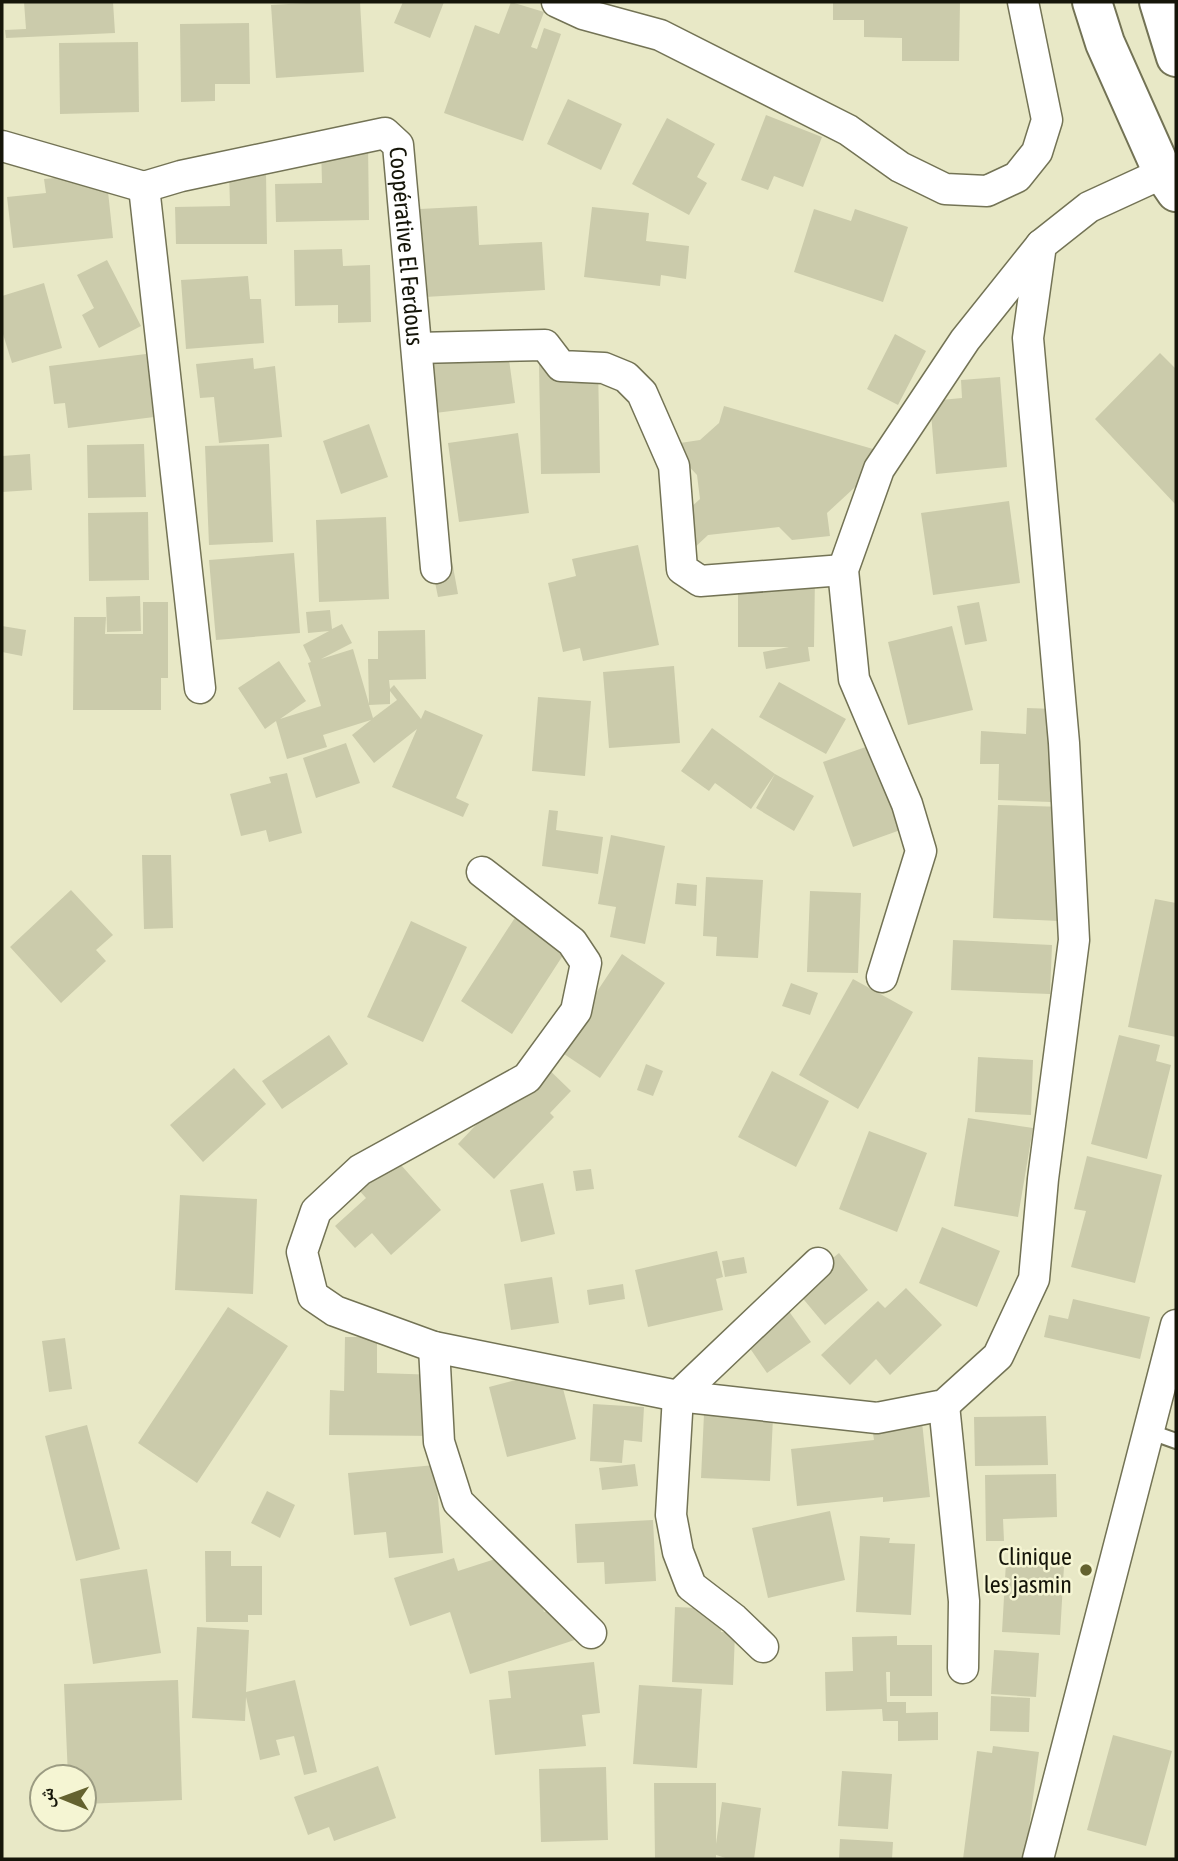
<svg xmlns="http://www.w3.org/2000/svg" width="1178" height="1861" font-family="'Asap Condensed','Noto Naskh Arabic',sans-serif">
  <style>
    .building { fill: #cbcbab; fill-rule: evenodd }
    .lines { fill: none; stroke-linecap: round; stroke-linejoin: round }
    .service-casing { stroke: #737355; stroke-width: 18 }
    .minor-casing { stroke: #737355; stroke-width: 33 }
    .primary-casing { stroke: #737355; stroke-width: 42 }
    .service { stroke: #fff; stroke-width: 14 }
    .minor { stroke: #fff; stroke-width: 30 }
    .primary { stroke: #fff; stroke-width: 38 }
    .poi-dot { fill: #64622f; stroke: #f5f5d3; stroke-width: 2.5 }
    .labels { text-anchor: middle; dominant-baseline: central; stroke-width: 5; stroke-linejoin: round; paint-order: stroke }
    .street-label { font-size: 24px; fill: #151509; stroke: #f5f5d3 }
    .poi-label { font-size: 24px; fill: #151509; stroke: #f5f5d3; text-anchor: end }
  </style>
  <rect width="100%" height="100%" fill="#e8e8c6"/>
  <!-- building -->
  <path class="building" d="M24 2H113L115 33 6 38 5 30 26 29Z
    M324 2H360L364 72 276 78 271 5Z
    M403 2H444L430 38 394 23Z
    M511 2 544 12 531 47 537 49 544 28 561 34 523 141 444 113 475 25 499 34Z
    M833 2H960L959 61H902V38L864 37V20H833Z
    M249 23 250 84H215V101L181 102 180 24Z
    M138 42 139 112 60 114 59 43Z
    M568 99 622 124 601 170 547 144Z
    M766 115 822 137 803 187 774 176 768 190 741 180Z
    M667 118 715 144 697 177 707 183 689 215 632 184Z
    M368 144 369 220 276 222 275 184 322 183 321 145Z
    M229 171H266L267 244H176L175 207 230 206Z
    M106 173 113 238 13 248 7 197 46 193 44 179Z
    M477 206 479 245 542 242 545 290 425 297 420 209Z
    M592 207 649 213 646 241 689 246 686 279 661 275 660 286 584 277Z
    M814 209 851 221 855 209 908 227 883 302 794 272Z
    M342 249 343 266 370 265 371 322 338 323V305L295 306 294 250Z
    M107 260 141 326 99 348 82 315 94 308 77 275Z
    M248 276 250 299H261L264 343 186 349 181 280Z
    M44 283 62 348 12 363 2 331V296Z
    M505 331 515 403 435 413 426 341Z
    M895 334 926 351 898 405 867 389Z
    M1160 353 1176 369V505L1095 419Z
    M146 354 154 417 68 428 65 403 54 404 49 366Z
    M253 358 254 369 275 366 282 437 219 443 214 397 200 398 196 364Z
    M598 364 600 473 541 474 539 365Z
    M1000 377 1007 467 936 474 930 401 962 398 961 380Z
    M724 406 873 449 866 477 827 513 830 536 792 540 779 527 708 535 690 552 678 519 700 499 697 475 682 459 680 443 700 440 719 423Z
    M369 424 388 477 341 494 323 441Z
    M518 433 529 513 459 522 448 443Z
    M144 444 146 497 88 498 87 445Z
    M269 444 273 542 209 545 205 446Z
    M30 454 32 490 2 492V456Z
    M1009 501 1020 583 933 595 921 513Z
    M148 512 149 580 89 581 88 513Z
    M386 517 389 599 319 602 316 520Z
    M447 534 458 594 438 597 426 538Z
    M638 545 659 645 583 661 580 648 563 652 548 583 576 576 572 559Z
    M294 553 300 633 216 640 209 560Z
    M738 574H815L814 647H808L810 661 766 669 763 652 789 647H738Z
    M140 596 141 631 107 632 106 597Z
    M143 602H168V678H161V710H73L74 617H106L105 634H143Z
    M979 602 987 641 965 645 957 606Z
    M330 610 332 629 342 624 352 643 321 659 353 649 369 704 368 659H378V631L425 630 426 679 389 680 390 689 394 685 421 719 425 710 483 735 456 798 469 804 463 817 392 787 417 729 374 763 352 735 371 720 323 735 327 747 287 759 276 721 265 729 238 688 279 661 306 701 280 719 321 706 308 663 311 662 303 645 329 631 308 633 306 612ZM390 691 397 700 373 718 369 705 390 704Z
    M2 626 26 630 22 656 2 652Z
    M952 626 973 710 908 725 888 642Z
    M674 666 680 743 609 748 603 672Z
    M779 682 846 719 826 754 759 717Z
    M538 697 591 701 585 776 532 771Z
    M1027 708 1055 709 1051 802 998 800 999 764H980L981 731 1026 734Z
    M712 728 775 774 751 809 715 783 709 791 681 771Z
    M346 743 360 783 316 798 303 758Z
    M877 743 906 828 853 847 823 762Z
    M287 773 302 833 269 842 266 830 241 836 230 794 271 783 269 777Z
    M775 774 814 796 794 831 756 808Z
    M998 805 1064 807 1059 921 993 918Z
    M549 810 558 811 556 830 603 837 598 874 542 866Z
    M611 835 665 846 645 944 610 937 616 907 598 904Z
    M142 855H171L173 928 144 929Z
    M706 877 763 880 758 958 716 956 717 937 703 936Z
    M677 883 697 885 696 906 675 904Z
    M71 890 113 935 96 950 106 961 61 1003 10 947Z
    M810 891 861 893 858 973 807 972Z
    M1155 899 1176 903V1037L1128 1027Z
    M518 913 569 946 512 1034 461 1001Z
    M411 921 467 947 423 1042 367 1017Z
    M953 940 1052 945 1050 994 951 990Z
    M622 954 665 983 600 1078 558 1050Z
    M853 979 913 1012 858 1109 799 1075Z
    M791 983 818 993 810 1015 782 1006Z
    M329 1035 348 1064 282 1109 262 1081Z
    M1119 1035 1160 1045 1156 1061 1171 1065 1147 1159 1091 1144Z
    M978 1057 1033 1060 1031 1115 975 1112Z
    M538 1059 571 1091 550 1113 554 1117 494 1179 458 1144Z
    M646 1064 663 1071 653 1096 637 1090Z
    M234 1068 266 1104 203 1162 170 1125Z
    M772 1071 829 1101 796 1167 738 1137Z
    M968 1118 1033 1128 1018 1217 954 1206Z
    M869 1131 927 1153 897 1232 839 1209Z
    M393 1156 441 1210 391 1255 372 1233 355 1248 335 1226 366 1198 357 1188Z
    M1087 1156 1162 1175 1135 1283 1071 1267 1086 1211 1074 1209Z
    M591 1169 594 1189 576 1191 573 1171Z
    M543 1183 555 1234 521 1242 510 1190Z
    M180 1195 257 1199 253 1294 175 1290Z
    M942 1227 1000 1251 977 1307 919 1283Z
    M717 1251 723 1277 716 1279 723 1310 648 1327 635 1270Z
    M839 1253 868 1290 825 1325 795 1289Z
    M744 1257 747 1273 725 1277 722 1261Z
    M552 1277 559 1323 511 1330 504 1284Z
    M623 1284 625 1299 589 1305 587 1290Z
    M906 1288 942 1325 890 1375 876 1359 850 1385 821 1355 878 1301 885 1308Z
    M1073 1299 1150 1317 1140 1359 1044 1337 1049 1315 1068 1319Z
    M228 1307 288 1346 197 1483 138 1443Z
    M788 1310 811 1342 767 1373 745 1341Z
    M345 1337H377V1373L440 1375 439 1436 329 1435 330 1390 344 1391Z
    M65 1338 72 1389 49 1392 42 1341Z
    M558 1369 576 1439 507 1457 489 1387Z
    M593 1404 644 1407 642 1442 624 1440 622 1463 590 1461Z
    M704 1414 773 1417 770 1481 701 1478Z
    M1046 1416 1048 1465 975 1466 974 1417Z
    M922 1422 930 1497 883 1502V1497L797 1506 791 1449 874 1440 872 1427Z
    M87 1425 120 1549 76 1561 45 1436Z
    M635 1464 638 1486 602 1490 599 1468Z
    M435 1465 443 1553 389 1558 386 1532 354 1535 348 1473Z
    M1056 1474 1057 1517 1003 1519 1004 1541H986L985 1475Z
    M267 1491 295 1505 280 1538 251 1523Z
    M830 1511 845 1580 768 1598 752 1528Z
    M653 1520 656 1581 605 1584 604 1562 577 1563 575 1524Z
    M860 1536 890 1538 889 1543 915 1544 911 1615 856 1612Z
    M523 1550 544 1612 582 1600 593 1634 470 1674 450 1612 410 1626 394 1578 454 1558 458 1571Z
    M205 1551H231V1566H262V1615H248V1622H206Z
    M1006 1562 1064 1566 1060 1635 1002 1632Z
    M147 1569 161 1653 93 1664 80 1579Z
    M675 1607 722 1609 721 1632 735 1633 733 1685 672 1682Z
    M197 1627 249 1630 246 1692 295 1680 317 1772 304 1775 294 1736 276 1740 280 1755 260 1760 246 1697 245 1721 192 1718Z
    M897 1636V1645H932V1696H890V1672H886L887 1702H906V1713L938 1712V1740L898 1741V1721H883L882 1709 826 1711 825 1672 853 1671 852 1637Z
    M994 1650 1039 1653 1036 1697 991 1694Z
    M594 1662 600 1713 582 1715 586 1746 495 1755 489 1700 511 1698 508 1671Z
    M178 1680 182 1800 84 1804V1777H68L64 1684Z
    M639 1685 702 1689 697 1768 633 1764Z
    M991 1696 1030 1698 1029 1732 990 1731Z
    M1113 1735 1172 1751 1146 1846 1087 1830Z
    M993 1746 1039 1752 1025 1859H963L977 1751 992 1753Z
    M378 1766 396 1818 334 1841 329 1827 308 1835 294 1797Z
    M606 1767 608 1840 541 1842 539 1769Z
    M842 1771 892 1774 888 1829 838 1826Z
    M654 1783H716V1844L722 1802 761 1808 754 1859H729L716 1855V1858L655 1859Z
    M840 1839 893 1842 892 1859H839Z"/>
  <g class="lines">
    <defs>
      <path id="service" d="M1148 1431 1176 1441"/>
      <g id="minor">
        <path d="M557 2 583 14 660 35 848 130 900 167 945 189 987 191 1017 177 1037 152 1047 120 1023 2"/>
        <path id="s1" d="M2 146 144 187 181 176 385 133 398 145 436 568"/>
        <path d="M144 187 200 688"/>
        <path d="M417 348 545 345 561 366 604 368 626 377 642 393 674 466 682 569 700 581 843 570"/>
        <path d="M482 872 572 942 586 963 576 1011 527 1078 360 1170 316 1211 302 1252 313 1296 335 1311 434 1347 678 1396 877 1418 944 1405 998 1356 1034 1279 1043 1179 1074 940 1064 743 1028 338 1041 245 1089 207 1163 173"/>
        <path d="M882 977 921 851 907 804 854 679 843 570 879 469 965 340 1041 245"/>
        <path d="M434 1347 439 1442 458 1502 591 1633"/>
        <path d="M944 1405 964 1601 963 1668"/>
        <path d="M763 1647 734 1619 691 1586 678 1552 671 1515 678 1396 818 1263"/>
        <path d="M1038 1859 1176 1325"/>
      </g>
      <path id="primary" d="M1092 2 1105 43 1163 173 1176 192
        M1159 2 1176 57"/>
    </defs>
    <!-- service casing -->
    <use href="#service" class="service-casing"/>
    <!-- minor casing -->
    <use href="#minor" class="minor-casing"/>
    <!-- primary casing -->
    <use href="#primary" class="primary-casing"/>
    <!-- service -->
    <use href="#service" class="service"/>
    <!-- minor -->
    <use href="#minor" class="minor"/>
    <!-- primary -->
    <use href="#primary" class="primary"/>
  </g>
  <!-- markers -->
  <circle class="poi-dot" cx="1086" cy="1570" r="7"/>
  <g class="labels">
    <!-- street labels -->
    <g class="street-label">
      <text stroke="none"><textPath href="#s1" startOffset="514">Coopérative El Ferdous</textPath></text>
    </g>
    <!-- poi labels -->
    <g class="poi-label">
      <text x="1072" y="1556">Clinique<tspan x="1072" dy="28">les jasmin</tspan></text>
    </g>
  </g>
  <!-- border -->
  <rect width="1178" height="1861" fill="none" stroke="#151509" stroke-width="7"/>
  <!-- north arrow -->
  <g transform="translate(63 1798) rotate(271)"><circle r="33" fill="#f5f5d3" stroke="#9b9b82" stroke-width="2"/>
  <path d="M0-5L12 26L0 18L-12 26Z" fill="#64622f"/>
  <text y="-10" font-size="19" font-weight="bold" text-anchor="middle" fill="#151509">ش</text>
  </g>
</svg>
